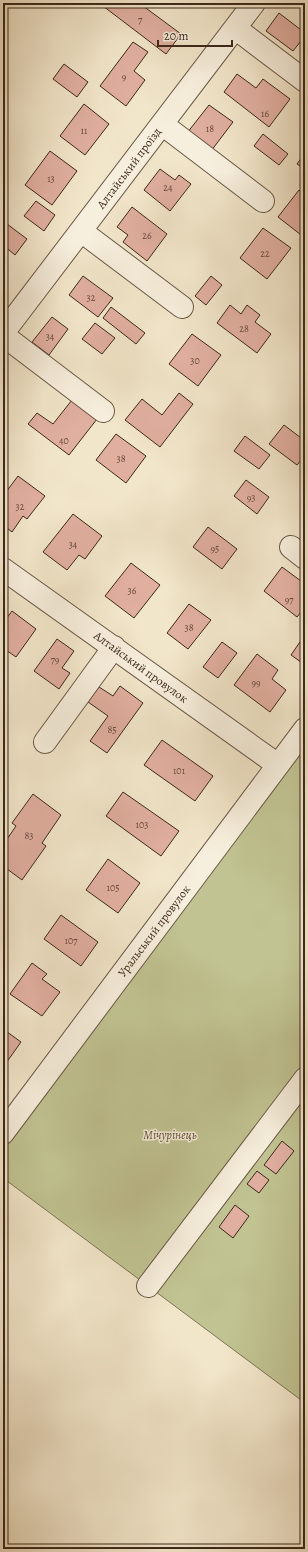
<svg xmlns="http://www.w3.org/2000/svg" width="308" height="1552" font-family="Alegreya,serif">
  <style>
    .green { fill: #c1c392; stroke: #7e7656 }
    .building { fill: #e1afa0; stroke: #3c281b }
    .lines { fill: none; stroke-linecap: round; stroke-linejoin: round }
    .minor-casing { stroke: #6a5847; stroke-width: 24 }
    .minor { stroke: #f7efdd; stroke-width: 22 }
    .labels { text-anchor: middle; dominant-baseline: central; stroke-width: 3; stroke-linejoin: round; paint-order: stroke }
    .number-label { font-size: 10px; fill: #654a3c }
    .street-label { font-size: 12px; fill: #3c281b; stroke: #f7efdd }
    .park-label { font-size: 12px; font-style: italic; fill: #5d4f39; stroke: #f7efdd }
  </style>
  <rect width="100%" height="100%" fill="#f2e6ca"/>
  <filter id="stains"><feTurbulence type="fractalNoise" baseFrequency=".005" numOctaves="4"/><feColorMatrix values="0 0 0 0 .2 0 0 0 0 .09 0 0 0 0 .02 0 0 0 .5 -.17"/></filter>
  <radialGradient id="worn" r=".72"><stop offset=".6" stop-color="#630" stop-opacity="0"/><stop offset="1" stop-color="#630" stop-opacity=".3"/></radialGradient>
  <!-- green -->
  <path class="green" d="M305 729V1403L3 1178V1133Z"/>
  <!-- building -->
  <path class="building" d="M99 3H139L181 34 166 54Z
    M279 13 305 33V36L293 51 266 31Z
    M133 42 148 52 134 71 145 80 126 106 100 86Z
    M64 64 88 82 77 97 53 79Z
    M237 74 256 88 263 79 290 99 269 127 224 92Z
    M84 104 109 124 85 155 60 136Z
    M209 105 233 122 211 151 187 133Z
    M263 134 288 154 279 165 254 146Z
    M50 151 77 171 52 205 25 185Z
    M305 153V169L297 164Z
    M160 169 175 180 179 175 191 184 170 211 144 190Z
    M299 190 305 195V238L278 217Z
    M36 201 55 215 44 231 24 216Z
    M132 207 167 234 147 261 123 242 128 235 117 227Z
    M3 221 27 239 15 255 3 245Z
    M263 228 291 248 267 279 240 258Z
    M83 276 113 298 98 317 69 295Z
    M211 276 222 285 206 305 195 296Z
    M230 305 241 314 247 305 260 315 255 322 271 334 257 353 217 323Z
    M111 307 145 333 136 344 103 318Z
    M52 317 68 329 49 355 32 342Z
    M95 323 115 338 102 354 82 339Z
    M192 334 221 355 198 386 169 364Z
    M179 393 193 404 160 447 125 420 142 399 162 415Z
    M72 400 97 419 69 455 28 424 37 413 53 424Z
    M284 425 305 441V455L297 465 269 444Z
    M116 434 146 456 126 483 96 460Z
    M245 436 270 455 259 469 234 451Z
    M18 476 45 496 27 519 23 516 12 532 3 525V496Z
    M246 480 269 497 257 514 234 496Z
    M73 514 102 536 85 559 79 555 67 570 43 552Z
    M208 527 237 549 222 569 193 547Z
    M131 563 160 585 134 618 105 596Z
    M282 567 305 584V607L297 617 264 591Z
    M189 604 211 620 188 649 167 633Z
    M12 611 36 629 16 657 3 648V623Z
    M57 639 74 651 62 668 70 673 59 689 34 671Z
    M302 639 305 641V665L291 655Z
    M222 642 237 653 218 678 203 667Z
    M257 654 278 670 272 679 286 690 270 712 234 685Z
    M120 686 143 703 107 753 90 741 108 716 88 702 99 687 113 696Z
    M162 740 213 776 195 801 144 765Z
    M123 792 179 831 161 856 106 816Z
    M33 794 61 815 42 843 46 846 22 880 3 866V845L16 826 12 823Z
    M108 859 140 883 118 913 86 890Z
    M61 915 98 942 81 966 44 939Z
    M32 963 47 974 42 979 60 992 42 1016 10 994Z
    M3 1029 21 1042 4 1066 3 1065Z
    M282 1141 294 1151 276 1174 264 1165Z
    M257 1171 269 1180 259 1193 247 1184Z
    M235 1205 249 1216 233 1238 219 1227Z"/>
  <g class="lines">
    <defs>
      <path id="minor" d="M235 28 305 81
        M162 124 263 201
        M81 231 182 307
        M3 333 254 3
        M3 335 103 411
        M291 547 305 558
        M3 569 278 765
        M45 742 114 647
        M3 1133 305 729
        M148 1286 305 1079"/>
    </defs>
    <!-- minor casing -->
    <use href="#minor" class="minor-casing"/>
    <!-- minor -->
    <use href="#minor" class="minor"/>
  </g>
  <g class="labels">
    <!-- number labels -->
    <g class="number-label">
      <text x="140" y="19">7</text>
      <text x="124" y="76">9</text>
      <text x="265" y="113">16</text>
      <text x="210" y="128">18</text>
      <text x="84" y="130">11</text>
      <text x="51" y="178">13</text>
      <text x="168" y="187">24</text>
      <text x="147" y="235">26</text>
      <text x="265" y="253">22</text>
      <text x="91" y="297">32</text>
      <text x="244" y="328">28</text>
      <text x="50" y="336">34</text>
      <text x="195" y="360">30</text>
      <text x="64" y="440">40</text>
      <text x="121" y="458">38</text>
      <text x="251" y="497">93</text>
      <text x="20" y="506">32</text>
      <text x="73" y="544">34</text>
      <text x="215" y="548">95</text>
      <text x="132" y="590">36</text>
      <text x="289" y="599">97</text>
      <text x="189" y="627">38</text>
      <text x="55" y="659">79</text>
      <text x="256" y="682">99</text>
      <text x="112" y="729">85</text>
      <text x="179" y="770">101</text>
      <text x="142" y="824">103</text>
      <text x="29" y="835">83</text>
      <text x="113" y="887">105</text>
      <text x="71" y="940">107</text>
    </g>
    <!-- street labels -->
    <g class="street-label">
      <text transform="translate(129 168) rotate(-53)">Алтайський проїзд</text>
      <text transform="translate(141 667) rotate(36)">Алтайський провулок</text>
      <text transform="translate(154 931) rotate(-53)">Уральський провулок</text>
    </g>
    <!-- park labels -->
    <g class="park-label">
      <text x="170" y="1135">Мічурінець</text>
    </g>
  </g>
  <!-- margin -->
  <rect width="308" height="1552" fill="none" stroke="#f2e6ca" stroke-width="16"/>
  <rect x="4" y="4" width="300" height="1544" fill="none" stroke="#3c281b" stroke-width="2"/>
  <rect x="8" y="8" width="292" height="1536" fill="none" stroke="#3c281b"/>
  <!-- scale -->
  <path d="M158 40v6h74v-6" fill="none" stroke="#3c281b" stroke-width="2"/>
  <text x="164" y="40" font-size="12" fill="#3c281b" stroke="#f7efdd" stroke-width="3" paint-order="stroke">20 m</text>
  <rect width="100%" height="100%" filter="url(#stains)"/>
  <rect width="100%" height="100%" fill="url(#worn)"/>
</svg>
